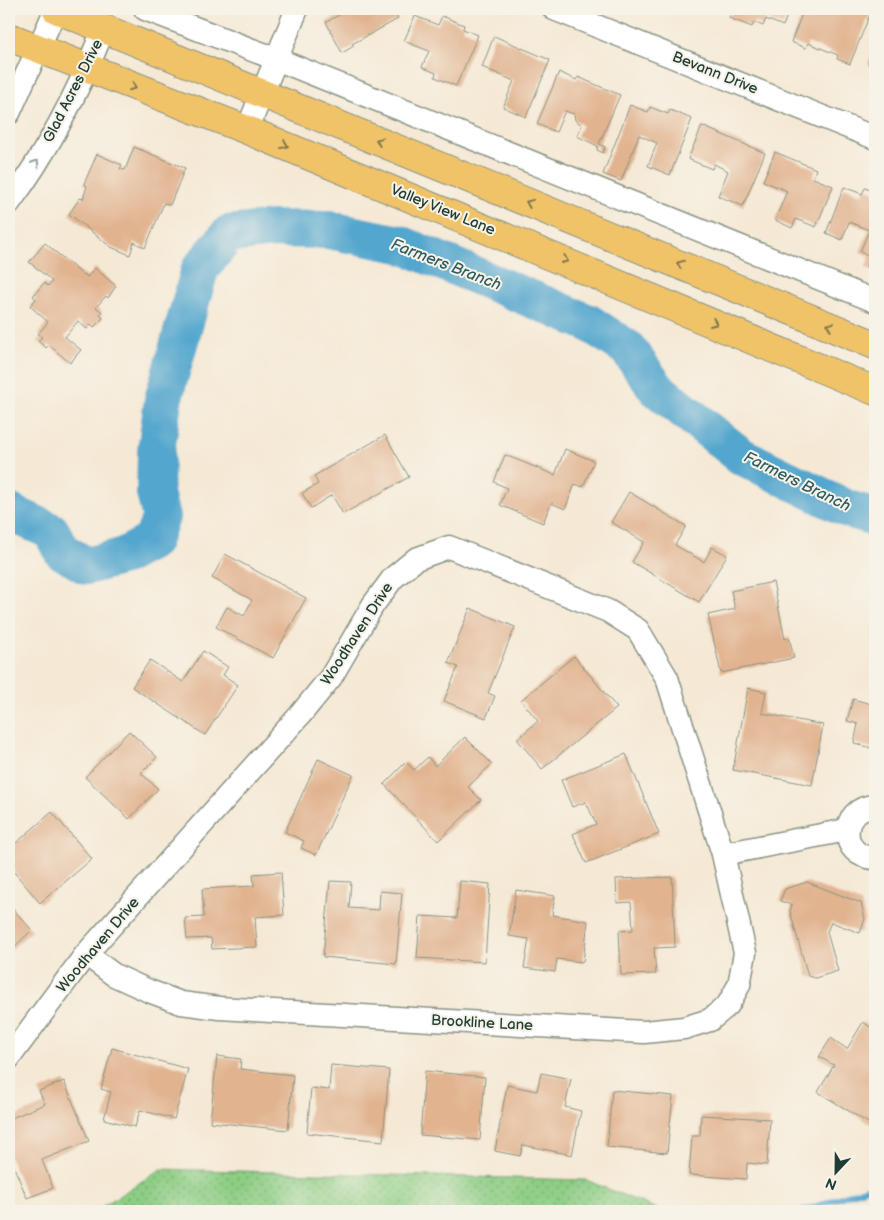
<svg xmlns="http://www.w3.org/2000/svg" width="884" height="1220" font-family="'Balsamiq Sans',sans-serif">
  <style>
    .grass { fill: url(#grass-dots); stroke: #56855c }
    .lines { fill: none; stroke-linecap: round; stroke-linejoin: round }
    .stream { stroke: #53a6ce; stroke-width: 6 }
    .river { stroke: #53a6ce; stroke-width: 38 }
    .building { fill: #e1b38f }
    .minor-casing { stroke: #8a9384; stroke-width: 25 }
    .major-casing { stroke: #8a9384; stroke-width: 30 }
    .minor { stroke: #fff; stroke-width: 22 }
    .major { stroke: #f1c369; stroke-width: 28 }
    .oneway { stroke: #7d794c }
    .oneway2 { stroke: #8f9e9a }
    .labels { text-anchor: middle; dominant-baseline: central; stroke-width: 4; stroke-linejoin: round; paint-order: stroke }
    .street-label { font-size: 15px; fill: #1f3d34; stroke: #f7f3e8 }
    .water-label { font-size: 16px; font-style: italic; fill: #2f5c62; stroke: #f7f3e8 }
  </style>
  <defs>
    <pattern id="grass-dots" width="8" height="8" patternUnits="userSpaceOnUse" patternTransform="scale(1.25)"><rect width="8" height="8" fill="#8dcd84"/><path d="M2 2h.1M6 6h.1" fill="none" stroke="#73a86d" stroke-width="1.8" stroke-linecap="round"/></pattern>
  </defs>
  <rect width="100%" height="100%" fill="#f7f3e8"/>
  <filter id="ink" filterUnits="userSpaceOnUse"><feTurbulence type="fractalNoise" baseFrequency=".02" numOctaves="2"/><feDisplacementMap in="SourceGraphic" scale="10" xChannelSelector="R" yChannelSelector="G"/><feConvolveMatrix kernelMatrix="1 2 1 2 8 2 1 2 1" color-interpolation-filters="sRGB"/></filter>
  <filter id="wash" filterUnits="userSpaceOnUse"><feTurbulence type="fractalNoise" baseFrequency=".0096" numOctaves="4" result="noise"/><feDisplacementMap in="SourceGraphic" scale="20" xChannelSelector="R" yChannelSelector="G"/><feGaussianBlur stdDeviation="1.12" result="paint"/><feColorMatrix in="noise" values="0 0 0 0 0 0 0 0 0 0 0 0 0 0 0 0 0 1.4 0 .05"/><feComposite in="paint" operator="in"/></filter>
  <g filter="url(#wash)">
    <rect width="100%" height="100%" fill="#f5e9d5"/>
    <!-- grass -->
    <path class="grass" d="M161 1169 586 1180 662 1211H95Z"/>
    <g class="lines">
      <!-- stream -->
      <path class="stream" d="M802 1211 875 1185"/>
      <!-- river -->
      <path class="river" d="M9 512 51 531 62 551 87 566 124 556 152 541 161 517 155 493 156 452 163 400 200 269 229 234 273 229 329 230 400 244 589 323 627 348 657 389 741 456 848 509 875 517"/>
    </g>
    <g id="blocks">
      <!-- building -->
      <path class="building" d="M350 9H393L398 19 352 44 354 46 342 53 326 22Z
        M721 9H790L783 26 766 19 763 26 754 22 752 27 729 18 731 13Z
        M804 9 809 12 810 9H872L850 64 837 59 838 55 808 43 806 48 791 42Z
        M415 16 438 25 442 16 464 25 463 29 478 35 456 86 435 77 436 73 422 67 429 51 404 41Z
        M494 36 550 60 526 117 503 107 514 81 482 67Z
        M875 47V68L868 64Z
        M559 72 576 80 578 77 620 95 599 144 605 147 603 153 597 150 598 146 577 136 582 125 575 120 574 114 565 111 556 132 537 124Z
        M630 105 648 112 650 107 668 114 670 110 692 119 670 175 648 166 657 143 639 135 621 181 603 174Z
        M702 126 765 153 743 206 718 196 728 171 714 164 712 169 688 159Z
        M134 147 185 168 170 205 164 203 145 248 134 242 130 255 111 247 69 214 80 198 83 199 87 186 84 184 97 154 122 165 120 169 125 170Z
        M775 152 816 169 813 178 833 186 816 227 796 219 792 228 775 220 787 191 763 181Z
        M844 187 862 194 865 188 875 192V271L866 267 870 256 860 252 869 230 849 222 842 240 826 233Z
        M45 243 83 275 84 274 87 277 95 268 116 286 108 298 106 296 96 307 102 312 100 315 103 318 94 327 91 324 87 329 78 321 65 337 81 350 70 363 49 345 46 348 38 341 42 337 38 334 48 322 30 306 36 299 33 296 44 283 48 286 52 281 29 262Z
        M385 435 409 477 343 514 332 495 311 508 302 493 318 484 314 476Z
        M565 449 594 461 583 487 575 484 565 509 551 503 543 523 500 505 507 488 494 482 505 455 555 475Z
        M629 492 686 526 675 545 704 562 712 547 727 555 699 602 632 562 644 542 611 522Z
        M225 554 306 598 273 658 216 627 227 607 244 616 252 600 212 578Z
        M773 582 785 639 789 637 794 658 721 673 708 615 735 609 731 591Z
        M470 608 515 627 488 693 495 696 486 718 444 701 458 667 448 663Z
        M203 651 228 667 223 675 238 685 205 735 132 687 150 660 183 682Z
        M574 656 617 708 542 769 517 739 538 721 521 700Z
        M748 688 766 692 762 713 823 725 812 785 733 770Z
        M853 699 875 705V749L854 743 858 724 847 721Z
        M129 731 157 757 141 773 158 789 129 819 85 777Z
        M465 737 492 764 468 787 481 800 438 841 384 784 406 762 414 770 428 757 435 766Z
        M626 754 659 834 586 863 573 834 596 824 586 802 572 807 561 780Z
        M318 759 353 775 316 855 301 848 304 841 285 832Z
        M52 812 92 859 40 903 9 866V849Z
        M281 872 284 915 255 917 257 947 212 949 211 938 187 939 185 918 204 917 202 889 254 886 253 874Z
        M672 877 675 947 654 948 656 974 621 975 619 931 633 930 631 902 617 903 616 879Z
        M330 881 351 882 349 908 379 910 380 891 402 893 396 964 323 957Z
        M460 881 490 884 485 962 417 958 420 916 457 918Z
        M807 882 861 903 865 919 860 933 831 922 827 932 838 971 815 978 808 976 790 911 792 905 780 901 785 889Z
        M516 890 555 896 552 915 588 921 583 962 557 959 555 972 524 968 529 939 509 936Z
        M9 905 32 930 9 952Z
        M863 1022 875 1030V1115L870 1124 818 1092 834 1065 819 1057 831 1038 847 1049Z
        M112 1048 188 1069 174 1119 140 1110 135 1127 104 1119 111 1092 101 1089Z
        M217 1056 241 1059 240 1069 293 1075 288 1130 210 1122Z
        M331 1065 389 1070 383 1141 307 1133 311 1088 329 1090Z
        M425 1071 485 1077 480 1140 420 1135Z
        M541 1073 571 1079 565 1107 581 1111 572 1155 523 1145 520 1156 495 1151 507 1085 537 1091Z
        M64 1081 89 1141 42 1160 53 1188 27 1198 9 1155V1119L45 1104 39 1091Z
        M612 1090 673 1096 667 1153 607 1147Z
        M701 1115 770 1119 767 1165 747 1163 746 1179 689 1175 692 1136H700Z"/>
    </g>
  </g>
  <g filter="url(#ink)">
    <use href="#blocks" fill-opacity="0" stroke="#8a9384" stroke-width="1"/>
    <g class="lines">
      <defs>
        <path id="minor" d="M145 9 276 59 875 301
          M554 9 875 138
          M9 113 56 9
          M247 130 297 9
          M9 203C49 150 79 90 104 28
          M875 806C839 807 838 858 875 858
          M723 854 847 830
          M9 1058 86 954 300 715 331 677 373 605 393 578 416 559 449 547 608 611 638 630 667 678 723 854 745 953 739 985 728 1005 710 1020 684 1028 644 1032 219 1008 181 1003 149 991 114 975 86 954"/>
        <path id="major" d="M56 9 875 345
          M9 37 247 130 875 391"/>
      </defs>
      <!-- minor casing -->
      <use href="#minor" class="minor-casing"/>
      <!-- major casing -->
      <use href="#major" class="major-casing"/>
      <!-- minor -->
      <use href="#minor" class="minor"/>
      <!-- major -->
      <use href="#major" class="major"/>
    </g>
    <!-- one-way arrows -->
    <defs><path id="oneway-chevron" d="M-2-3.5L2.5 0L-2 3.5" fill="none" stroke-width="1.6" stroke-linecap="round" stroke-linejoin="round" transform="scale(1.25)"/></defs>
    <g class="oneway">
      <use href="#oneway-chevron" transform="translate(133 87) rotate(21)"/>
      <use href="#oneway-chevron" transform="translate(379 141) rotate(-158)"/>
      <use href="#oneway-chevron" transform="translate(285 145) rotate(22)"/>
      <use href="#oneway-chevron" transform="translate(529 203) rotate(-158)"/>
      <use href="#oneway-chevron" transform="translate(565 260) rotate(23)"/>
      <use href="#oneway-chevron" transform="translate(680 264) rotate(-158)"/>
      <use href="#oneway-chevron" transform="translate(714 323) rotate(23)"/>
      <use href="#oneway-chevron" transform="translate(830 326) rotate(-158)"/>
    </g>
    <use class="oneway2" href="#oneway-chevron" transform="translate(36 163) rotate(-58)"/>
  </g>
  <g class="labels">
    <!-- street labels -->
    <g class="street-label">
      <text transform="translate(715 73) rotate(22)">Bevann Drive</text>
      <text transform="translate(73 91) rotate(-63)">Glad Acres Drive</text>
      <text transform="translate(443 210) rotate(22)">Valley View Lane</text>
      <text transform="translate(357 634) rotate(-57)">Woodhaven Drive</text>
      <text transform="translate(98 945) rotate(-50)">Woodhaven Drive</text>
      <text transform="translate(482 1023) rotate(3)">Brookline Lane</text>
    </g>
    <!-- water labels -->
    <g class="water-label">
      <text transform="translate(446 265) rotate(21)">Farmers Branch</text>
      <text transform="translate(797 482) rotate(26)">Farmers Branch</text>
    </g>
  </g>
  <!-- margin -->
  <rect width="884" height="1220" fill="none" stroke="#f7f3e8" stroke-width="30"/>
  <!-- north arrow -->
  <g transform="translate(836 1172) rotate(202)" stroke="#f7f3e8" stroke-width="4" paint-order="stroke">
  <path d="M0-4L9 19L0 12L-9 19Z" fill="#1f3d34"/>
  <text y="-8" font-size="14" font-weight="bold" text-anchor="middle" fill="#1f3d34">N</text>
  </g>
</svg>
